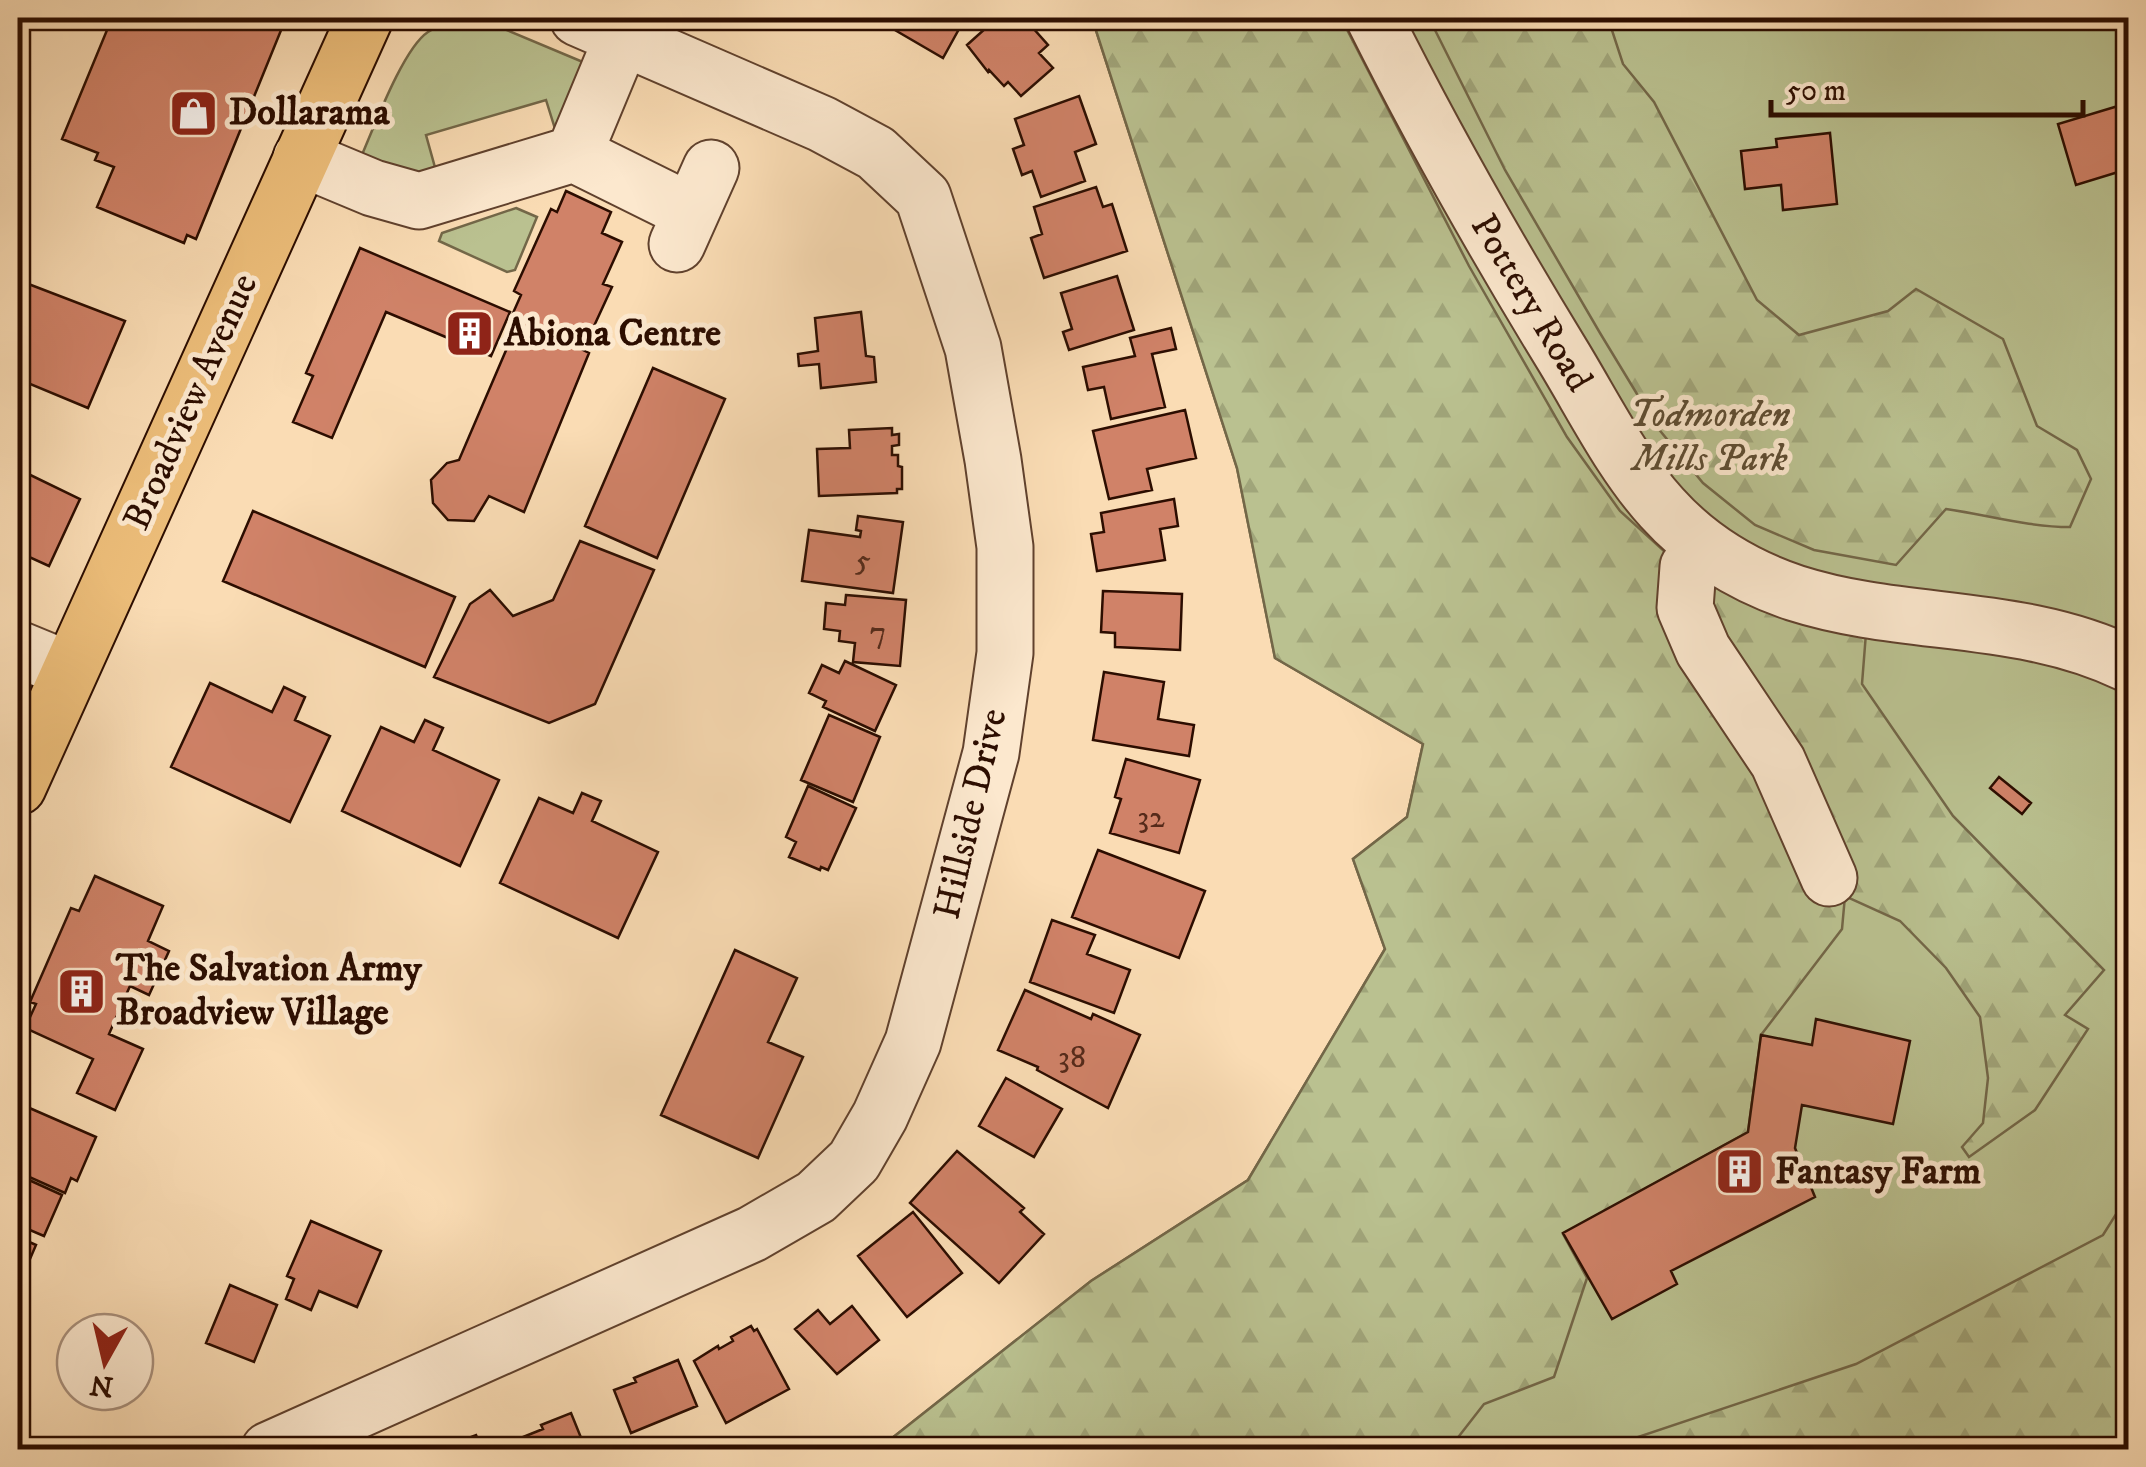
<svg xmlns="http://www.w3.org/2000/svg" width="2146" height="1467" font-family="'IM FELL DW Pica',serif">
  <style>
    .green { fill: #bac190; stroke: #736748; stroke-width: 2.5 }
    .forest { fill: url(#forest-firs); stroke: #736748; stroke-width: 2.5 }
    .building { fill: #d08268; stroke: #2c0d00; stroke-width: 2.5 }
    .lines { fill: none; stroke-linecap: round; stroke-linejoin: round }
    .minor-casing { stroke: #60412d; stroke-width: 59 }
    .major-casing { stroke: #2c0d00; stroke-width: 59 }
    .minor { stroke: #fce8ce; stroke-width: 55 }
    .major { stroke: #edbe7a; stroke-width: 55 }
    .labels { text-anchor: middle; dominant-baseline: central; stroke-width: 10; stroke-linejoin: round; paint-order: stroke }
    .number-label { font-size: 32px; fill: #552a1a }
    .poi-label { font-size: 38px; font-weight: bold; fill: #2c0d00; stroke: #fce8ce; text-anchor: start }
    .street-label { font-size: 38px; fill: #2c0d00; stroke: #fce8ce }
    .park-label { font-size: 38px; font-style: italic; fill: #5e4c32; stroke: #fce8ce }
  </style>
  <defs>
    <pattern id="forest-firs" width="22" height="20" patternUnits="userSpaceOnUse" patternTransform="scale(2.5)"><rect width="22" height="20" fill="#bac190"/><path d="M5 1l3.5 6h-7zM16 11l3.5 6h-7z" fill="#a0a57a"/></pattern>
  </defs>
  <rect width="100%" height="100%" fill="#fadcb4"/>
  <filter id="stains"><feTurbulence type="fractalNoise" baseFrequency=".002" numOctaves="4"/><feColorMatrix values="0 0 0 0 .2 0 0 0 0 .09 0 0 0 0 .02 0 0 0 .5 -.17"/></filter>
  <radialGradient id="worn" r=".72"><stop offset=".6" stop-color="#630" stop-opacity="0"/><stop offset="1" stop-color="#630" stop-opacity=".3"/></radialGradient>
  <!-- green -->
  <path class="green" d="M1092 18H2128V1449L877 1450 1091 1281 1248 1180 1385 949 1353 859 1407 817 1423 744 1275 658 1237 468Z
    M473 19 497 26 590 65 557 135 546 100 426 135 436 171 407 181 358 164C372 133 402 49 428 32 442 23 457 21 473 19Z
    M516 208 537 217 515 270 507 272 439 241 442 233Z"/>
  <!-- forest -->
  <path class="forest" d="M1092 18H1341L1469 266 1567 437 1620 511 1677 563 1866 633 1862 684 1953 816 2104 970 2065 1015 2088 1029 2035 1110 1969 1157 1962 1147 1983 1123 1988 1078 1980 1017 1946 968 1900 921 1845 896 1842 929 1761 1035 1748 1132 1563 1234 1587 1278 1554 1377 1484 1404 1449 1449 877 1450 1091 1281 1248 1180 1385 949 1353 859 1407 817 1423 744 1275 658 1237 468Z
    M1429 18H1608L1623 64 1654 102 1757 300 1799 335 1888 311 1916 289 2003 339 2037 426 2077 450 2091 479 2070 527C2028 527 1988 515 1946 509L1896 565 1814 550 1755 525 1703 483 1657 427 1600 333 1505 170Z
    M2128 1195V1449H1636L1632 1439 1856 1364 2103 1235Z"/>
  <!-- building -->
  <path class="building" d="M112 18H286L196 239 187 235 184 243 97 207 114 167 95 160 98 153 62 139Z
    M891 18H959L964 20 943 58 888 26Z
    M988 18H1024L1048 45 1039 53 1053 68 1021 96 1008 82 1004 86 989 70 988 72 967 45 986 28 981 23Z
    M1079 96 1096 144 1075 152 1085 181 1041 197 1032 171 1022 175 1013 149 1024 145 1015 119Z
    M2128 103V169L2076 185 2058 124Z
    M1830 133 1837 204 1783 210 1781 185 1745 189 1741 151 1777 147 1776 139Z
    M1096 187 1103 207 1112 204 1127 251 1044 278 1031 238 1042 234 1034 207Z
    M566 191 611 212 602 233 622 242 603 284 612 287 583 350 589 353 524 512 489 496 474 521 448 520 433 503 431 480 447 463 459 460 516 327 509 322 521 295 514 291 551 209 557 212Z
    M360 248 510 312 491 356 386 312 332 438 293 422 313 376 306 373Z
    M1117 276 1134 330 1069 350 1063 332 1072 329 1061 293Z
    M18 280 125 321 88 408 18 379Z
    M861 312 866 356 874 357 876 382 821 388 819 364 799 366 798 354 818 351 815 318Z
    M1171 328 1176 349 1152 354 1165 407 1111 419 1104 387 1088 390 1083 367 1135 356 1130 338Z
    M653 368 725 399 657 558 585 526Z
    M1185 410 1196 458 1147 469 1152 490 1109 499 1093 431Z
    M892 428V435L899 434V445L892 446V455H898V466L902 467V489H897V493L819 496 817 449 850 448 849 430Z
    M18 469 80 499 49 566 18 552Z
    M1174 499 1178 526 1160 529 1165 560 1097 571 1091 534 1104 532 1101 513Z
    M253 511 455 597 425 667 223 581Z
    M858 516 903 522 893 593 802 581 809 530 860 537 861 531 856 530Z
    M580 541 654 570 595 704 549 723 434 677 470 604 490 590 513 616 553 600Z
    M1103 591 1182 594 1180 650 1115 647V633L1101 632Z
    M846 595 906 600 900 666 853 662 855 643 839 641 840 631 824 629 826 603 845 605Z
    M845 661 896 685 875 731 823 707 826 701 809 693 822 665 839 673Z
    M1104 672 1164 682 1158 719 1194 725 1189 756 1093 740Z
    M210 683 272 712 284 687 305 697 295 720 330 736 290 822 171 767Z
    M829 715 880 737 853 802 801 780Z
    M425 720 443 728 433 750 499 780 460 866 342 811 381 727 414 742Z
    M1126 759 1200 780 1179 853 1110 833 1121 799 1115 797Z
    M1999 777 2031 803 2022 814 1990 788Z
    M808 786 856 808 828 870 821 867 820 870 789 857 796 842 786 837Z
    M582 793 601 801 592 821 658 852 618 938 500 883 539 798 573 813Z
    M1098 850 1205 891 1179 958 1072 917Z
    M95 876 163 906 148 941 169 951 149 995 130 986 109 1034 143 1049 115 1110 77 1093 93 1059 25 1028 36 1004 30 1002 71 908 79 911Z
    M1052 920 1095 935 1087 954 1130 970 1114 1013 1030 982Z
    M735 950 797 978 768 1042 803 1057 758 1158 661 1115Z
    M1025 990 1091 1019 1093 1014 1140 1035 1108 1108 1037 1070 1038 1067 998 1050Z
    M1816 1019 1910 1041 1893 1124 1802 1105 1795 1148 1815 1197 1671 1271 1677 1284 1612 1319 1563 1233 1748 1132 1761 1035 1812 1045Z
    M1006 1078 1062 1109 1034 1157 979 1126Z
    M18 1103 96 1137 77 1181 71 1178 65 1193 18 1172Z
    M957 1151 1024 1208 1020 1212 1044 1234 999 1283 910 1203Z
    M18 1175 62 1195 44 1236 18 1225Z
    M913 1212 962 1273 907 1317 858 1256Z
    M311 1221 381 1251 357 1307 319 1291 311 1310 286 1299 294 1279 287 1276Z
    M18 1237 36 1245 18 1287Z
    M230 1285 277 1305 254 1362 206 1343Z
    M852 1306 879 1340 837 1374 795 1329 818 1310 830 1324Z
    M751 1326 754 1331 757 1329 789 1389 726 1423 694 1361 718 1346 719 1349 733 1341 731 1337Z
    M678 1360 697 1406 631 1433 614 1390 636 1382 634 1378Z
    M571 1413 586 1450H528L523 1437 543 1429 541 1425Z
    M476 1435 482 1450H437Z"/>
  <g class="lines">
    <defs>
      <path id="minor" d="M1374 18C1432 134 1495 245 1563 356 1594 407 1622 464 1662 508 1698 548 1744 576 1795 593 1904 628 2020 612 2128 664
        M574 154 623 36
        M301 158 373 188 419 201 574 154 691 212
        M677 244 711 168
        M1704 547 1688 567 1685 608 1703 650 1778 762 1829 878
        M18 649 69 670
        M269 1450 752 1234 816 1197 854 1161 880 1116 913 1042 991 753 1005 653V547L993 460 973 348 923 197 876 153 822 124 578 18"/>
      <path id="major" d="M18 787 365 18"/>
    </defs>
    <!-- minor casing -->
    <use href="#minor" class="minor-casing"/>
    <!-- major casing -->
    <use href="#major" class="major-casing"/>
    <!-- minor -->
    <use href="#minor" class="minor"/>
    <!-- major -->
    <use href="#major" class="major"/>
  </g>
  <!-- icons -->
  <defs>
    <symbol id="shop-square" viewBox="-11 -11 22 22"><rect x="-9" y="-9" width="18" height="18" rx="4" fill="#8f2418" stroke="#fce8ce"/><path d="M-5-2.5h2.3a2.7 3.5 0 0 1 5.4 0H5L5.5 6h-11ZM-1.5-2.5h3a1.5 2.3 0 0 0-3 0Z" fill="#fff"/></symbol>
    <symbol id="building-square" viewBox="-11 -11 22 22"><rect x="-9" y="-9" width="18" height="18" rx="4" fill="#8f2418" stroke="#fce8ce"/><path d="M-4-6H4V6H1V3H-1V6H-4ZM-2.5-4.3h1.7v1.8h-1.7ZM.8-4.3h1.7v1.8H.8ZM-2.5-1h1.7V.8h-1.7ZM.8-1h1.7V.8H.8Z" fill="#fff"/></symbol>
  </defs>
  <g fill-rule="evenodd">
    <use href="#shop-square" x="166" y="86" width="55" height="55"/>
    <use href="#building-square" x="442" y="306" width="55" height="55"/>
    <use href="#building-square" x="54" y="964" width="55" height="55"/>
    <use href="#building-square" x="1712" y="1144" width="55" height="55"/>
  </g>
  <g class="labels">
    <!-- number labels -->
    <g class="number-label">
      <text x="863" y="561">5</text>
      <text x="878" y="633">7</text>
      <text x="1151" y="818">32</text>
      <text x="1072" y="1058">38</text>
    </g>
    <!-- poi labels -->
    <g class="poi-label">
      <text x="229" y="113">Dollarama</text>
      <text x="504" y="334">Abiona Centre</text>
      <text x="116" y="969">The Salvation Army<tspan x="116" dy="44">Broadview Village</tspan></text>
      <text x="1775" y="1172">Fantasy Farm</text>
    </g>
    <!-- street labels -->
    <g class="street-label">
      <text transform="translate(1531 303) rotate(59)">Pottery Road</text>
      <text transform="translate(191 402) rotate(-66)">Broadview Avenue</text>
      <text transform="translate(971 814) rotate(-77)">Hillside Drive</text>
    </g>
    <!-- park labels -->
    <g class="park-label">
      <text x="1710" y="415">Todmorden<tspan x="1710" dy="44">Mills Park</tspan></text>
    </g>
  </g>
  <!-- margin -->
  <rect width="2146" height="1467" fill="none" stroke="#fadcb4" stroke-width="60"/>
  <rect x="20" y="20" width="2106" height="1427" fill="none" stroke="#2c0d00" stroke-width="5"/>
  <rect x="30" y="30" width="2086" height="1407" fill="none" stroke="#2c0d00" stroke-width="2.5"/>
  <!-- north arrow -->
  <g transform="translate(105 1362) rotate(188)"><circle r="48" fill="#fce8ce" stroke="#a9907c" stroke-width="2.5"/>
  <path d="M0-8L18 38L0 25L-18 38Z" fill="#8f2418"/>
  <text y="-15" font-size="28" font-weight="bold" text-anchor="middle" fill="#2c0d00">N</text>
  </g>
  <!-- scale -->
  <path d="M1771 100v15h312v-15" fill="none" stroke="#2c0d00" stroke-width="5"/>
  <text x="1786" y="100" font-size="30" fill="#2c0d00" stroke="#fce8ce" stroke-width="8" paint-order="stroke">50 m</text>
  <rect width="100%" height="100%" filter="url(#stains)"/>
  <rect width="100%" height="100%" fill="url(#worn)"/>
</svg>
